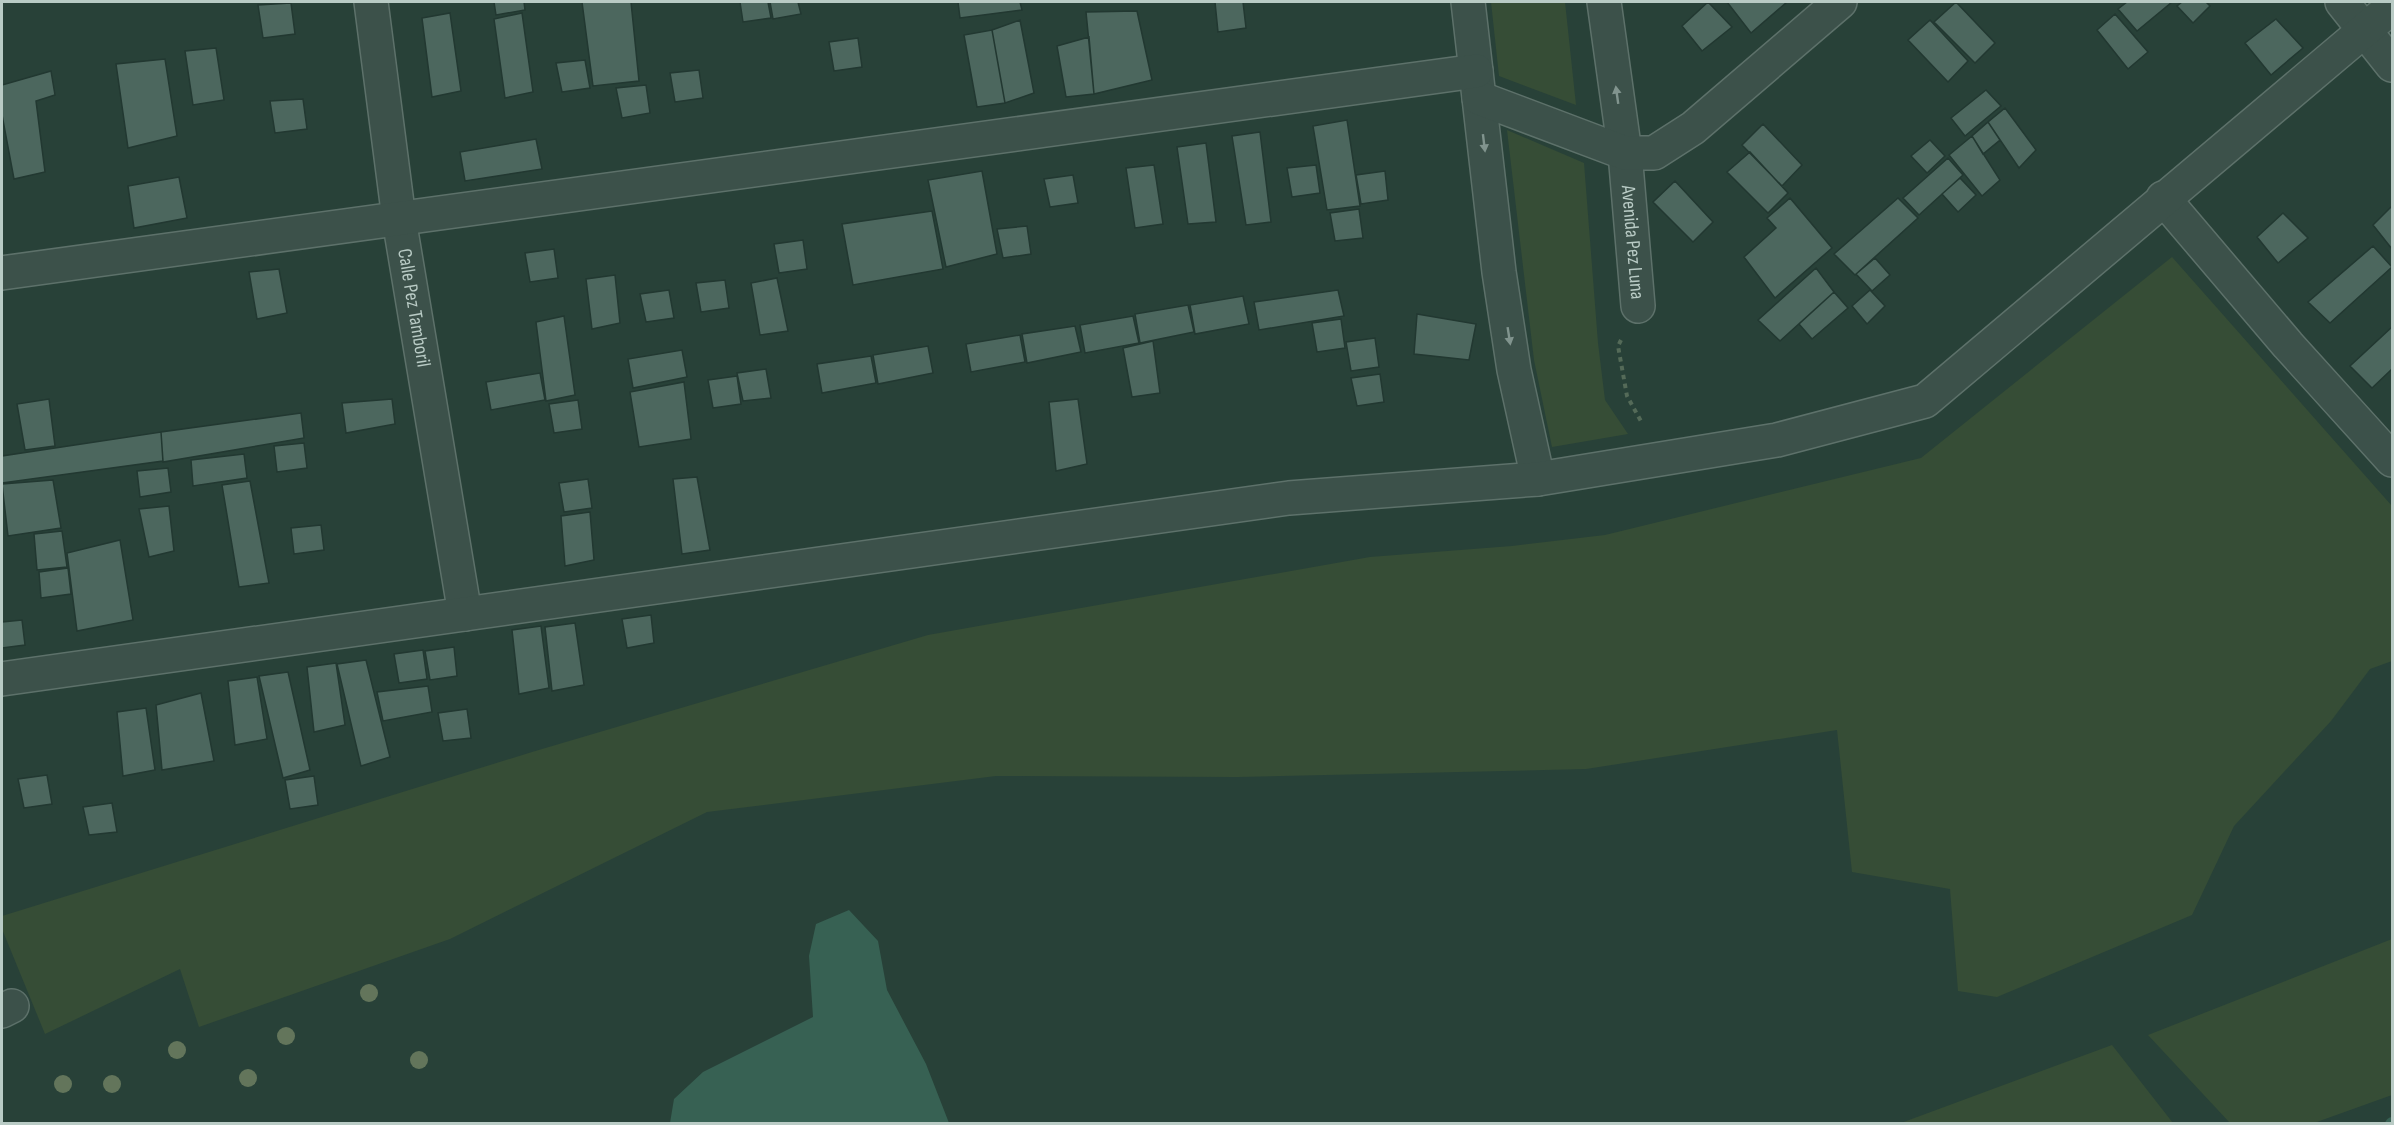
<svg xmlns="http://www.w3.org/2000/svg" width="2394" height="1125" font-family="'Sofia Sans Condensed',sans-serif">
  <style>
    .green { fill: #364d36 }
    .water { fill: #376153 }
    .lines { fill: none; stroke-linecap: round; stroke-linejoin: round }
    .stream { stroke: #376153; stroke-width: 12 }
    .building { fill: #4c675e; stroke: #223831; stroke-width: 1.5 }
    .minor-casing { stroke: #5d716a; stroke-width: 36 }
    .path { stroke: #546a58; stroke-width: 4; stroke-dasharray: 4.5 4.5; stroke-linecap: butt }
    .minor { stroke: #3c514a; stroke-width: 33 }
    .tree { fill: #63755b }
    .oneway { fill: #81948e }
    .labels { text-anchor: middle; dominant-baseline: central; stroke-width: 6; stroke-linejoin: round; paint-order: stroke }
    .street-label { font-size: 20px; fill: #b9cbc5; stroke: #20362f }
  </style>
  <rect width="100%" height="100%" fill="#284138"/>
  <!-- green -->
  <path class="green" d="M1491 2H1565L1576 105 1499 76Z
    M1507 130 1584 163 1598 343 1605 400 1628 434 1552 447 1534 360Z
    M2172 257 2392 506V661L2370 669 2331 721 2234 826 2192 915 1997 997 1958 991 1950 889 1852 872 1837 730 1586 769 1237 777 996 776 707 812 450 939 199 1027 180 969 45 1034 2 929V916L532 752 928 635 1370 557 1512 546 1605 535 1921 458Z
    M2392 939V1095L2314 1123H2230L2148 1035Z
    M2112 1045 2173 1123H1901Z"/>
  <!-- water -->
  <path class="water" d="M849 910 878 941 887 990 926 1064 949 1123H670L674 1099 703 1072 813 1017 809 956 816 924Z"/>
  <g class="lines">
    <!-- stream -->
    <path class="stream" d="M2391 1124 2392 1123"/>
  </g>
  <!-- building -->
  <path class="building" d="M494 2H524L525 10 496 15Z
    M582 2H631L639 81 593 86Z
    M740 2H768L771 18 743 22Z
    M770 2H798L801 14 773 19Z
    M958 2H1020L1022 10 960 18Z
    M1215 2H1243L1246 28 1218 32Z
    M1708 2 1732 27 1702 51 1682 26Z
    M1727 2H1787L1751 33Z
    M1956 2 1995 43 1975 63 1934 22Z
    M2127 2H2172L2137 31 2118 9Z
    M2182 2H2206L2210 6 2193 23 2177 6Z
    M291 3 295 34 263 38 258 5Z
    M1137 11 1152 80 1094 94 1086 12Z
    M450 13 461 91 432 97 422 18Z
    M522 13 533 92 505 98 494 19Z
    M2115 14 2148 52 2128 69 2097 30Z
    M2276 19 2303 48 2271 75 2245 43Z
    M1020 20 1034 93 1005 103 992 30Z
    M1930 20 1968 61 1948 82 1908 40Z
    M992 30 1005 103 977 107 964 35Z
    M1089 37 1094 94 1066 97 1057 46Z
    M858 38 862 67 834 71 829 42Z
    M216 48 224 100 193 105 185 51Z
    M165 59 177 136 128 148 116 64Z
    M585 60 590 88 562 92 556 63Z
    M699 70 703 98 675 102 670 73Z
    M51 71 55 95 36 101 45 172 14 179 2 115V85Z
    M646 85 650 113 622 118 616 88Z
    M1986 90 2001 106 1965 136 1951 118Z
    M303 99 307 129 275 133 270 101Z
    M2005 108 2036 150 2019 168 1988 122Z
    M1347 120 1360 206 1327 210 1313 126Z
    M1988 122 2000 140 1983 154 1972 136Z
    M1763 124 1802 165 1782 186 1742 145Z
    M1260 132 1271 222 1246 225 1232 136Z
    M1972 136 2000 180 1982 196 1949 155Z
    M536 139 542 169 465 181 460 152Z
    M1930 140 1945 156 1927 173 1911 156Z
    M1206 143 1216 222 1188 224 1177 147Z
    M1750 152 1788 193 1768 213 1727 172Z
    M1948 158 1963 175 1919 215 1903 198Z
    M1154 165 1163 224 1135 228 1126 168Z
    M1316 165 1320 193 1292 197 1287 168Z
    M982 171 997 254 946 267 928 180Z
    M1385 171 1388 200 1361 204 1356 175Z
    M1073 175 1078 203 1050 207 1044 179Z
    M179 177 187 218 134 228 128 186Z
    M1960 178 1976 195 1958 212 1942 194Z
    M1675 181 1713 222 1693 242 1653 202Z
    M1790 198 1832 248 1775 298 1744 257 1776 228 1767 218Z
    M1898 198 1918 218 1855 275 1834 254Z
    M2392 206V249L2373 225Z
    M1359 209 1363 238 1335 241 1330 213Z
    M932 211 943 269 853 285 842 224Z
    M2283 213 2308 238 2278 263 2257 237Z
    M1027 226 1031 254 1003 258 997 229Z
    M803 240 807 269 779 273 774 244Z
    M2373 246 2392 267 2330 323 2308 302Z
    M554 249 558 278 530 282 525 253Z
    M1875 258 1890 275 1872 291 1856 274Z
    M1816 268 1834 292 1780 341 1758 320Z
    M279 269 287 313 257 319 249 272Z
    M615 275 620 323 592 329 586 279Z
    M777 278 788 331 760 335 751 283Z
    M725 280 729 308 701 312 696 283Z
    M669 290 674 318 646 322 640 294Z
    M1338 290 1344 316 1259 330 1254 302Z
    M1870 290 1885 306 1867 324 1852 306Z
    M1834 292 1848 308 1812 339 1799 324Z
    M1243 296 1249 324 1195 334 1190 305Z
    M1188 305 1194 332 1140 343 1135 314Z
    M1417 314 1476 324 1469 360 1414 354Z
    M564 316 575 395 546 401 536 322Z
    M1133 316 1139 343 1085 353 1080 325Z
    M1341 319 1345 348 1317 352 1312 323Z
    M1075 326 1081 352 1027 363 1022 334Z
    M2392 327V369L2372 388 2350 366Z
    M1020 335 1025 362 971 372 966 344Z
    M1375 338 1379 367 1351 371 1346 342Z
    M1153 341 1160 393 1132 397 1123 348Z
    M928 346 933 373 878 384 873 355Z
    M682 350 687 377 633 388 628 359Z
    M871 356 876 383 822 393 817 364Z
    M766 369 771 398 743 401 737 373Z
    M540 373 545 400 491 410 486 382Z
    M1380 374 1384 402 1357 406 1351 378Z
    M737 376 741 404 713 408 708 380Z
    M684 382 691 439 639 447 630 392Z
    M49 399 55 446 25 450 17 404Z
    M392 399 395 424 346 433 342 403Z
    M1078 399 1087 464 1056 471 1049 402Z
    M578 400 582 429 554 433 549 404Z
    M301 413 304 438 163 462 161 432Z
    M161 432 163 461 2 483V456Z
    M304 443 307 468 277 472 274 446Z
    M244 454 247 478 193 486 191 460Z
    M168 468 171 492 140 497 137 471Z
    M697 477 710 550 682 554 673 479Z
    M588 479 592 508 564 512 559 483Z
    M53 480 61 528 8 536 2 484Z
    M250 481 269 583 239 587 222 485Z
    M169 506 174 551 149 557 139 509Z
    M590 512 594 560 565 566 561 516Z
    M321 525 324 550 294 554 291 528Z
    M62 531 67 567 37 570 34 534Z
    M120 540 133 620 77 631 67 553Z
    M68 568 71 594 41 598 39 572Z
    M651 615 654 643 627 648 622 619Z
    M22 620 25 645 2 648V622Z
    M575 623 584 685 552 691 545 627Z
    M541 626 549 688 519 694 512 630Z
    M454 647 457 676 430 680 425 651Z
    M423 650 427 679 399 683 394 654Z
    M366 660 390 757 361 766 337 664Z
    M336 663 345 725 314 732 307 667Z
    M288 672 310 770 283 778 259 676Z
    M257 677 267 739 235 745 228 681Z
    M428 686 432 712 383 721 377 692Z
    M201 693 214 761 162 770 156 705Z
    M146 708 155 770 123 776 117 712Z
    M467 709 471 738 443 741 438 713Z
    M47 775 52 804 24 808 18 779Z
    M314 776 318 805 290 809 285 780Z
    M112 803 117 832 89 835 83 807Z"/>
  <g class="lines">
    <defs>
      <g id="minor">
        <path id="s1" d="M371 2 399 219 465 614"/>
        <path d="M1468 2 1499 272 1514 370 1538 479"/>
        <path id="s2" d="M1604 2 1625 153 1638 306"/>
        <path d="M2342 2 2392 65"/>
        <path d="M1479 98 1625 153H1654L1693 128 1840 2"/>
        <path d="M2163 198 2288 345 2392 460"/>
        <path d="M2 273 1476 71"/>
        <path d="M2 679 1289 498 1538 479 1777 440 1925 401 2392 7"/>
        <path d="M2 1011 12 1006"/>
      </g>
    </defs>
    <!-- minor casing -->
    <use href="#minor" class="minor-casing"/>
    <!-- path -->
    <path class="path" d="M1621 340 1618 346 1627 396 1642 423"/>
    <!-- minor -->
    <use href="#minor" class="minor"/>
  </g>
  <!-- trees -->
  <g class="tree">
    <circle cx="369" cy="993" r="9"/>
    <circle cx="286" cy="1036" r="9"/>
    <circle cx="177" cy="1050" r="9"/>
    <circle cx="419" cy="1060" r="9"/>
    <circle cx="248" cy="1078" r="9"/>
    <circle cx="63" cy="1084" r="9"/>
    <circle cx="112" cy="1084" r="9"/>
  </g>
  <!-- one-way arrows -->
  <defs><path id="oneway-solid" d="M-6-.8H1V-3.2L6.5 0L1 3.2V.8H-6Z" transform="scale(1.5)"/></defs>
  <g class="oneway">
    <use href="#oneway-solid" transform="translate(1617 95) rotate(-98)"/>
    <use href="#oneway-solid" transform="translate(1484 143) rotate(83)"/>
    <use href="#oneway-solid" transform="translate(1509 336) rotate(81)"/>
  </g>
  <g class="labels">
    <!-- street labels -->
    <g class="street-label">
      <text stroke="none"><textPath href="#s2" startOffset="242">Avenida Pez Luna</textPath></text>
      <text stroke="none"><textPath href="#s1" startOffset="309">Calle Pez Tamboril</textPath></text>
    </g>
  </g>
  <!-- border -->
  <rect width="2394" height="1125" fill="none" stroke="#b9cbc5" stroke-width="6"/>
</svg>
